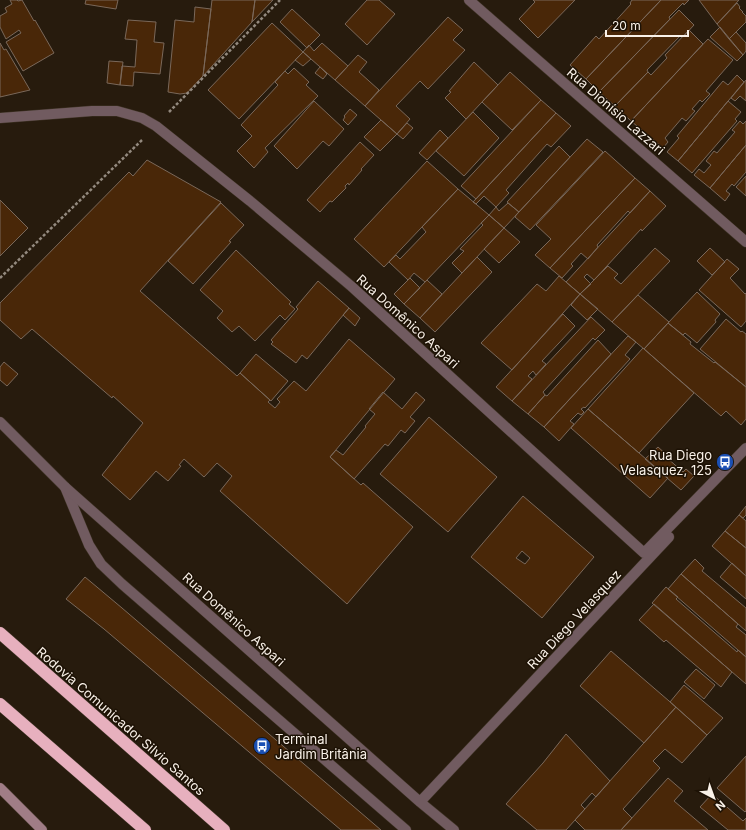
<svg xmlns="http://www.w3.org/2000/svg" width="746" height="830" font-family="Inter,sans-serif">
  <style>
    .building { fill: #492708; stroke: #7a685a; fill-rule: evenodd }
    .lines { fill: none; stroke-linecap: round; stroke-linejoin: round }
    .service-casing { stroke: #403527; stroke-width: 11 }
    .minor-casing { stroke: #403527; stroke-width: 11 }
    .secondary-casing { stroke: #403527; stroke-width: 11 }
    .motorway-casing { stroke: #403527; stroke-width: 13 }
    .path { stroke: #93897e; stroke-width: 2.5; stroke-dasharray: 3 2; stroke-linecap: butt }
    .service { stroke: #715b60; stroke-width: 10 }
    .minor { stroke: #715b60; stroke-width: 10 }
    .secondary { stroke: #a07d86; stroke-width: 10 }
    .motorway { stroke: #e7b0be; stroke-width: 12 }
    .labels { text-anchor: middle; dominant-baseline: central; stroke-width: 3; stroke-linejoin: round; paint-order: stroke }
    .street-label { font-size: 13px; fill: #f9f1e8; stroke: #1d1205 }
    .poi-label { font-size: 13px; fill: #f9f1e8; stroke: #1d1205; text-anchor: end }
  </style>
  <rect width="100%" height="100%" fill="#271b0d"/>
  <!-- building -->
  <path class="building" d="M10 0H17L18 1 22 0 34 21 35 20 54 53 23 71 6 42 21 33 19 30 6 39 0 27V16L7 12 5 8 12 4Z
    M86 0H118L116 9 85 4Z
    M212 0H255L252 22 203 76Z
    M255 0H273L252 22Z
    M367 0H379L395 14 367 45 345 24Z
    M533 0H575L538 38 519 19 535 2Z
    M632 0H661L586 79 570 65 596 36 599 39 631 4 630 3Z
    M661 0H689L684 5 683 3 669 17 670 19 599 92 586 79Z
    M699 0H739L717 24Z
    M737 3 740 7 739 8 743 12H742L746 16V22L729 39 717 24Z
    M195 7 211 9 203 76 187 93 180 94 168 92 175 20 194 22Z
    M292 9 320 35 307 48 280 22Z
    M679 10 694 25 683 37 681 35 647 70 648 72 615 106 599 92Z
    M448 17 463 30 453 40 465 50 428 89 420 81 396 106 410 119 397 134 365 106Z
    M128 20 156 22 154 42 164 43 160 74 134 72 133 86 120 85 122 66 135 67 137 40 125 39Z
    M272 23 303 52 239 119 208 90Z
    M720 27 743 55 737 61 710 37Z
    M689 30 703 44 631 121 615 106 648 72 651 75 667 58 665 55Z
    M736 32 746 43V51L743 55 729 39Z
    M708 39 733 60 706 91 710 94 702 102 700 100 692 109 695 111 686 121 682 118 665 138 668 142 663 148 631 121Z
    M0 43 4 50 6 49 30 90 0 97Z
    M322 43 348 66 335 80 303 52 309 45 314 51Z
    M303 52 311 59 303 66 295 60Z
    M358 55 367 62 359 72 379 90 365 106 335 80Z
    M109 61 123 62 120 85 107 83Z
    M474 62 498 85 466 119 445 98 451 92 449 91Z
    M320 67 327 74 323 79 315 73Z
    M294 68 309 82 306 85 318 96 265 148 268 152 254 168 237 151 252 136 241 125 278 85 275 82 285 71 288 74Z
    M510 72 541 100 512 130 482 102Z
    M737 75 744 82 678 161 667 152 679 138 677 136 723 81 728 85Z
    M746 80V101L740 96 735 101 731 98Z
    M541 100 556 113 476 199 461 186Z
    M314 101 344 129 329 146 323 141 297 169 274 146Z
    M728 101 741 112 735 119 737 121 692 173 678 161Z
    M350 109 357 115 348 125 343 120 345 117 344 116Z
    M473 112 499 138 464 176 436 151Z
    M556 113 571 126 551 147 547 144 506 190 509 193 496 207 484 196 476 204 473 202Z
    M381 120 397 134 380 151 364 137Z
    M740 121 743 124 746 121V145L710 188 694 175 699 169 704 173 711 165 706 161 714 151 717 153 735 132 732 130Z
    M407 123 413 128 403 139 397 134Z
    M440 130 448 138 427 160 419 153Z
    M587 139 603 152 530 230 515 217 516 215Z
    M360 142 374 155 361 169 362 170 349 185 348 183 345 186 346 188 332 202 330 201 320 212 307 200Z
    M746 145V172L734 186 732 184 726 191 730 194 725 201 710 188Z
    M559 146 570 157 519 212 507 202Z
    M605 151 635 178 550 268 535 255 551 239 536 225Z
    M147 160 221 202 140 291 237 376 240 373 270 400 268 402 275 408 280 402 277 399 294 381 306 391 349 339 395 379 330 457 361 485 363 483 413 527 347 604 220 491 232 476 217 463 204 477 184 459 179 465 181 466 168 481 156 471 130 500 102 475 143 423 113 396 112 398 32 329 21 339 0 320V303L129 172 133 176Z
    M427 161 458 189 384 267 354 239Z
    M746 176V196L736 187Z
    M635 178 650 191 630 213 628 211 597 245 598 247 588 259 581 253 571 264 573 266 562 278 550 268Z
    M458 189 489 215 425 282 414 273 408 280 389 262 396 255 400 259 426 232 422 227Z
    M650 191 666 206 642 231 641 229 594 280 587 274 584 277 591 284 580 294 566 282Z
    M0 200 28 228 0 256Z
    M221 203 244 225 229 241 231 242 193 284 168 261Z
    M508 203 519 212 504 228 489 215 496 207 499 211Z
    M489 215 504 228 462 273 452 263 464 251 460 249 483 225 481 223Z
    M504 228 520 242 499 263 484 249Z
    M655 248 670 261 612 322 580 294 608 266 618 274 614 278 621 284Z
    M710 248 725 262 712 275 697 261Z
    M236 250 291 302 289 304 295 309 285 320 280 315 255 341 239 326 232 332 217 318 223 311 200 290Z
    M477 257 492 272 435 332 420 318Z
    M727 259 739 269 730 278 745 294 746 293V321L741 327 699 290Z
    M559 276 580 294 512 370 481 343 537 284 546 291Z
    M410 278 420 288 404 304 394 294Z
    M427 280 442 294 420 318 404 304Z
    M318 281 349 308 307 359 302 355 296 363 271 344 273 342 271 340 298 309 296 307Z
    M697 292 720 314 715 320 716 322 697 343 685 333 683 335 668 323Z
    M580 294 598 309 587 320 571 305Z
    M638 295 669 322 644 349 612 322Z
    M349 308 360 318 355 326 343 315Z
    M563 314 575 326 542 361 546 364 536 375 533 371 528 376 532 379 512 401 496 387Z
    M591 317 605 330 595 340 593 338 543 392 545 395 528 414 512 401Z
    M726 319 741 332 742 331 746 334V387L700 349Z
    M668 323 691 342 690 344 714 363 715 362 746 387V419L741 425 726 411 721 416 644 349Z
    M628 336 636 342 625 355 630 359 585 408 584 407 581 409 584 412 581 415 578 413 570 421 574 424 559 441 544 427Z
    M598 340 611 354 544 427 528 414 545 395 547 396Z
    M643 348 694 393 639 453 588 409Z
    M256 354 288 381 271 401 240 373Z
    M4 362 18 374 7 386 0 380V367Z
    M383 392 402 409 416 392 425 400 410 417 415 421 405 433 401 430 388 446 385 444 354 479 330 457 336 450 343 455 366 427 365 426 375 414 369 409Z
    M588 409 668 478 650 498 571 428Z
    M429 417 497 477 448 532 380 474Z
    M658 447 668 456 666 457 683 472 686 469 694 476 681 490 645 459Z
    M523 496 594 557 542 618 471 557ZM522 551 530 558 525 564 516 558Z
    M746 506V515L743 518 739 515Z
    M739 515 746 521V548L725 531Z
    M725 531 746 548V576L712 546Z
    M695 559 704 568 702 571 746 608V631L681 574Z
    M732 563 746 576V599L720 577Z
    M681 574 738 624 736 627 746 635V657L668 589Z
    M85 577 122 608 381 830H341L104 629 66 599Z
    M666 587 678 597 676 599 737 652 738 650 746 657V684L652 603Z
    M654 604 732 672 721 687 666 640 664 642 639 620Z
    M611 651 676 707 644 743 580 686Z
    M696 669 715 685 704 699 684 682Z
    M684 685 723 718 707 735 670 702Z
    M676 707 707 735 682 763 665 749 653 761 660 768 623 809 632 818 621 830H585L575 820Z
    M566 734 610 781 596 797 592 793 581 805 585 809 566 830H537L506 804 543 763Z
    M746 756V811L745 812 717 788Z
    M668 778 683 791 674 801 708 830H621Z
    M712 794 743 821 746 818V830H728L700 807Z"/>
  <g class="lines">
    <defs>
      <path id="service" d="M65 487 89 545 101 564 122 584 406 830"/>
      <path id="minor" d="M469 0 746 242
        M0 118 92 111H117L142 118 156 126 250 201 351 286 644 553 746 448
        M0 422 65 487 420 802 454 830
        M420 802 669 537"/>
      <path id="secondary" d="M0 788 42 830"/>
      <path id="motorway" d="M0 633 224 830
        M0 704 145 830"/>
    </defs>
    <!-- service casing -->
    <use href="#service" class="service-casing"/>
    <!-- minor casing -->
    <use href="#minor" class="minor-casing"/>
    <!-- secondary casing -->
    <use href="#secondary" class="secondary-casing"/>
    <!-- motorway casing -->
    <use href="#motorway" class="motorway-casing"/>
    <!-- path -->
    <path class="path" d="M169 112 280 0
      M0 278 142 140"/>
    <!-- service -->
    <use href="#service" class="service"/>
    <!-- minor -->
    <use href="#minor" class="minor"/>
    <!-- secondary -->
    <use href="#secondary" class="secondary"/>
    <!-- motorway -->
    <use href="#motorway" class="motorway"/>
  </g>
  <!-- icons -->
  <defs>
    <symbol id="bus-disc" viewBox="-11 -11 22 22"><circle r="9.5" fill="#1a4fb4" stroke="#1d1205"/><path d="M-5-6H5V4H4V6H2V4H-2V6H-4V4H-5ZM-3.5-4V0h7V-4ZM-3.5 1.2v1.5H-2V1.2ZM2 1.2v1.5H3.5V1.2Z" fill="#fff"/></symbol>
  </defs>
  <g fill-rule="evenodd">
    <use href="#bus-disc" x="715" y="452" width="20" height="20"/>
    <use href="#bus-disc" x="252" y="736" width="20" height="20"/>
  </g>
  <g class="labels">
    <!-- street labels -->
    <g class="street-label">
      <text transform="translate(616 111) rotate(41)">Rua Dionísio Lazzari</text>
      <text transform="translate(408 321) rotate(42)">Rua Domênico Aspari</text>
      <text transform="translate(234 619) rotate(42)">Rua Domênico Aspari</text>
      <text transform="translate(574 619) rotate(-47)">Rua Diego Velasquez</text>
      <text transform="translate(121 721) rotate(41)">Rodovia Comunicador Silvio Santos</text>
    </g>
    <!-- poi labels -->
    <g class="poi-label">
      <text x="712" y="455">Rua Diego<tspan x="712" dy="15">Velasquez, 125</tspan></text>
      <text x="275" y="739" text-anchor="start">Terminal<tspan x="275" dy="15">Jardim Britânia</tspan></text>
    </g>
  </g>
  <!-- north arrow -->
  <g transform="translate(714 798) rotate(139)" stroke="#1d1205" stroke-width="3" paint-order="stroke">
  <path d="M0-3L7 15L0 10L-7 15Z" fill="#f9f1e8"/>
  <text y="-6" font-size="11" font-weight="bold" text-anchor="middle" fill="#f9f1e8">N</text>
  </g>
  <!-- scale -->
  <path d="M606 30v6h82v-6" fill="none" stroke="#f9f1e8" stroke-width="2"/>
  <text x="612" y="30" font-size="12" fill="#f9f1e8" stroke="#1d1205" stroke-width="3" paint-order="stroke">20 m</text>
</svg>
